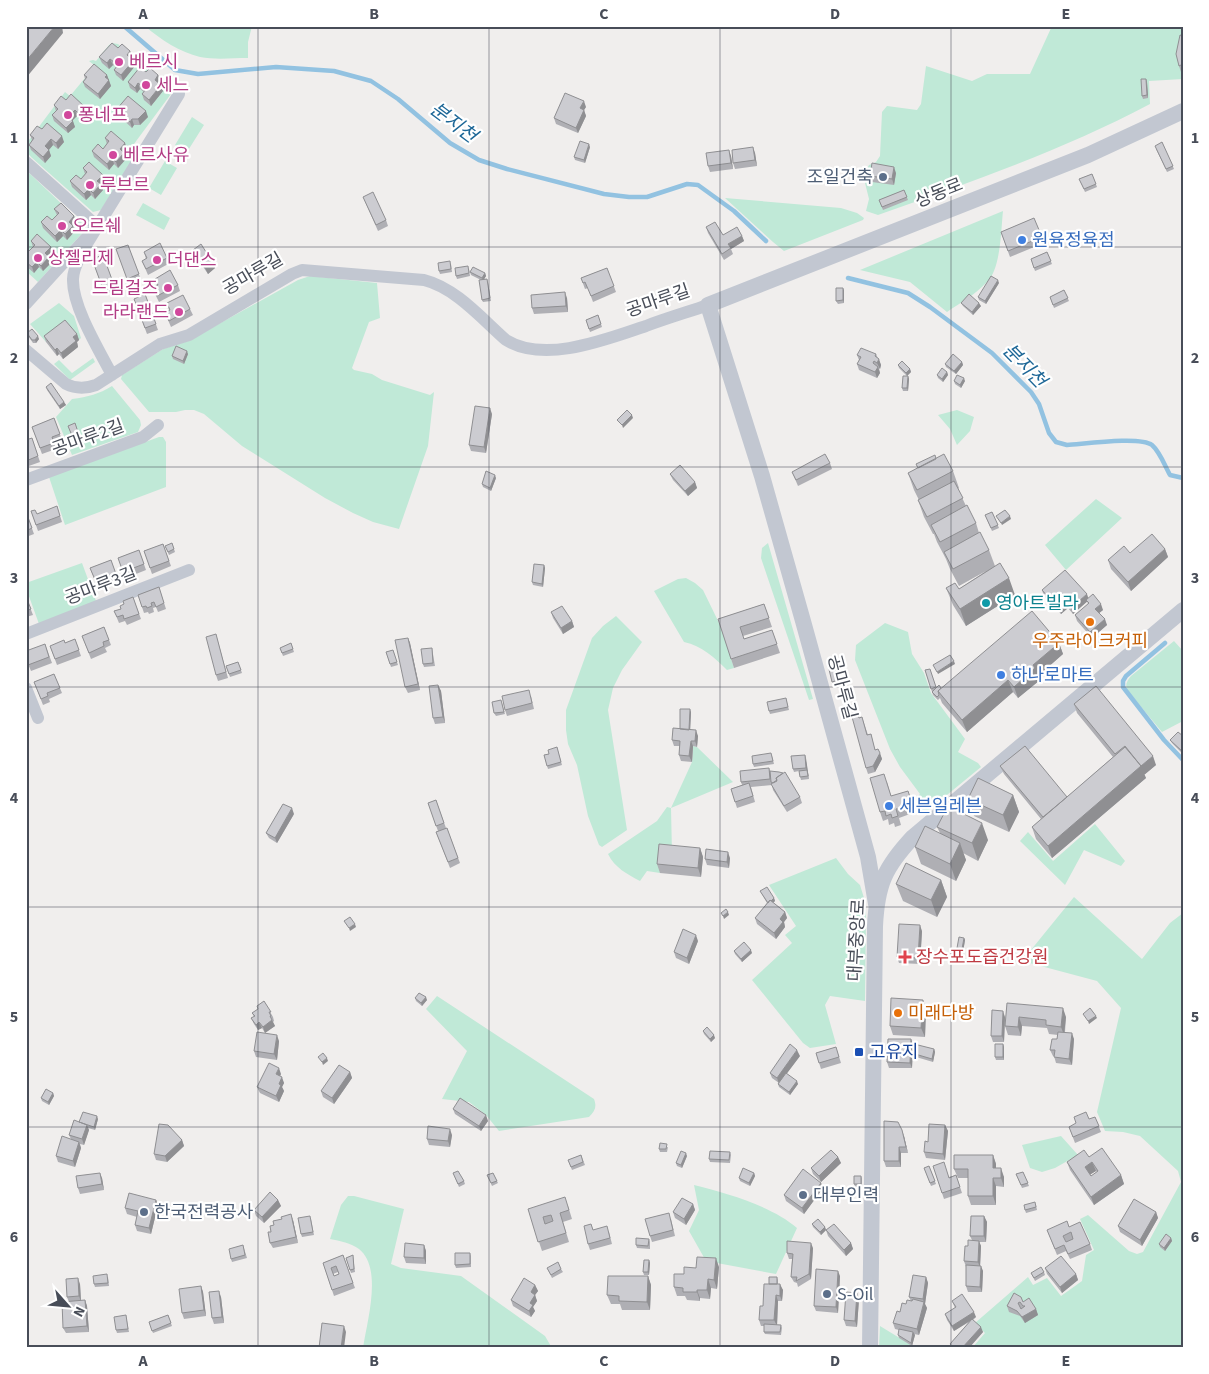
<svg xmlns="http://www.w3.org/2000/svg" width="1209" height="1374" font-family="'Source Sans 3','Noto Sans KR',sans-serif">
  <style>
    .green { fill: #c0e9d7 }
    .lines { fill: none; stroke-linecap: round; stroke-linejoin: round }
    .stream { stroke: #92c2e1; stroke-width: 4.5 }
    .minor { stroke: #c2c7d1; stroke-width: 12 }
    .tertiary { stroke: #c2c7d1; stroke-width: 16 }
    .wall { fill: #afafb4; fill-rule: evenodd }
    .shaded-wall { fill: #8f8f92 }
    .building { fill: #ccccd1; stroke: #8f8f92; fill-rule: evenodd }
    .grid { fill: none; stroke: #484d58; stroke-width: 1; stroke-opacity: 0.55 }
    .hotel-dot { fill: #d1479c; stroke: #fff; stroke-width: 2 }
    .service-dot { fill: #5c6f8a; stroke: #fff; stroke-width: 2 }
    .shop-dot { fill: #3f7fe0; stroke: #fff; stroke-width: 2 }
    .culture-dot { fill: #0f9aa8; stroke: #fff; stroke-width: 2 }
    .food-dot { fill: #e8710a; stroke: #fff; stroke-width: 2 }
    .health-dot { fill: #e0444e; stroke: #fff; stroke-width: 2 }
    .transit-dot { fill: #1a4fb4; stroke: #fff; stroke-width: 2 }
    .labels { text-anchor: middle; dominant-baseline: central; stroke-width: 4.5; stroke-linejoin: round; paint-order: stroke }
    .hotel-label { font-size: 18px; fill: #b23c85; stroke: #fff; text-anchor: start }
    .service-label { font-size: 18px; fill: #4e5e75; stroke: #fff; text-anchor: start }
    .street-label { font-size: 18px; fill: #484d58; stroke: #fff }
    .shop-label { font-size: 18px; fill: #366cbe; stroke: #fff; text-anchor: start }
    .culture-label { font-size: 18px; fill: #0d838f; stroke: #fff; text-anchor: start }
    .food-label { font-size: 18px; fill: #c56008; stroke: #fff }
    .health-label { font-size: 18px; fill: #be3a42; stroke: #fff; text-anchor: start }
    .transit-label { font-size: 18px; fill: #164399; stroke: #fff; text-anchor: start }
    .water-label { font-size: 19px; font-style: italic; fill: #1d6797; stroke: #fff }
    .neatline { fill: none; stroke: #484d58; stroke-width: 2 }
    .grid-label { font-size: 16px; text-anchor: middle; font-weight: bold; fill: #484d58 }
  </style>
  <rect width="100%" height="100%" fill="#f0eeed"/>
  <!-- green -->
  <path class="green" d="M145 26H252L248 42V58C233 58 215 60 200 57 180 52 161 40 145 26Z
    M1052 26H1183V79L1149 81 1150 104C1063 150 971 182 878 215L866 211 869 199 865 183V172L869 165 876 162 880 156 882 112 887 106 917 110 921 104 926 66 972 81 987 74H1030Z
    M112 43 118 44 169 87 171 94 128 152 134 157 101 210 93 212 31 157 26 151V144L65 92 70 96 95 66 89 61 93 60 96 61 109 45Z
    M192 117 204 125 187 152 175 145Z
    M165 161 177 168 161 195 149 188Z
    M26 170 86 227V229L38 282 27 272 26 273Z
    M725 198 841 208 857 213 864 218 863 220 784 251 773 242Z
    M143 203 170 218 164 230 136 215Z
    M1003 211C1001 229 1001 269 987 282 976 294 960 303 947 312L910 282 860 270Z
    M310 276 377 283 380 318 369 322 352 368 354 370 372 374 382 380 430 395 434 392 428 446 399 529 373 522 353 513 325 498 242 446 204 414 194 410H185L176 412H149L121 379 122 375 163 349 188 341 298 280Z
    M59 303 74 316 81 338 79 340 67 326 46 342 30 324Z
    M93 358 95 362 70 380 54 364 59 360 72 373Z
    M112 386 140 420 141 425 138 432 72 455 56 417 72 399C88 397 99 394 112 386Z
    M957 410 974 417 970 431 957 445 950 429 938 415Z
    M159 437H163L166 442V487L65 525 49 477Z
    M1096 499 1122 518 1066 570 1045 545Z
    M768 543 813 699 809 700 761 558 762 548Z
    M82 563 96 601 39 624 26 588V583Z
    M686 578 695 583 703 590 721 627 734 668 727 670C714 657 702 646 684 642L654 591 678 579Z
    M616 616 642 642 622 670 613 688 608 710 627 830 602 847 599 845 588 816 577 765 568 744 566 730V710L592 638 603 626Z
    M885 623 908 632 912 654 924 673 931 693 965 739 958 752 978 763 981 767 925 813 915 799 920 794 900 767 890 749 855 660 856 645Z
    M1174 641 1183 651V721L1162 732 1127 690C1125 684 1127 681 1131 676Z
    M693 746 697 747 733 782 671 808 672 854 662 853 660 873 647 871 640 881C627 874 615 868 608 854L657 821 667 807 671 808 692 762Z
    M1095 824 1125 861 1121 866 1084 850 1065 885 1020 841 1028 832 1053 861Z
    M836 858 848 874 860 885 864 898 866 917 865 1001 830 996 825 1005 836 1044 810 1048 803 1043 752 980 792 943 785 935 796 926 769 885Z
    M1074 897 1142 959 1170 923 1183 913V1348H972L985 1333 975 1323 1028 1277 1033 1285 1047 1278 1061 1296 1082 1281 1086 1255 1094 1250 1080 1219 1088 1215 1129 1251 1137 1254 1143 1252 1181 1182 1178 1171 1140 1136 1123 1132 1105 1131 1097 1112 1121 1008 1097 981 1022 961Z
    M437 996 594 1099C597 1107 595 1111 589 1117L499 1131 486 1115 469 1102 442 1099 467 1051 426 1009Z
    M1061 1136 1078 1155 1055 1168 1042 1172 1030 1168 1022 1145Z
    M694 1185C726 1193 772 1206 797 1228L776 1274 706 1261 689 1231 699 1210Z
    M348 1196H354L404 1209 391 1264 401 1268 461 1276 545 1336 552 1348H363C367 1321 383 1268 359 1249 351 1243 340 1241 330 1239L341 1205Z
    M880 1326 916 1348H879Z"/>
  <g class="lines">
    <!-- stream -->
    <path class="stream" d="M124 26 175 70 198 74 276 67 334 71 371 81 398 99 450 143 479 160 507 169 604 194 629 197H647L687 184 698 185 734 211 766 241
      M848 278 908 293 930 307 992 353 1031 392 1039 404 1049 433 1056 442 1067 445C1084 444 1140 436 1152 445 1160 452 1165 466 1170 475L1183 478
      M1165 643 1126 676 1123 681V687L1164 740 1183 760"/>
    <!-- minor -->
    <path class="minor" d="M26 162 97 226 26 304
      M26 350 66 384C76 389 85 389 96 385L160 344 189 335 292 274 302 270 424 280C456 288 482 319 506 340 545 364 607 339 646 326 667 318 688 312 708 305
      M112 375C99 350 72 306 73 279 73 269 79 259 83 250L179 94
      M26 480 143 437 158 425
      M26 634 189 570
      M26 688 38 718"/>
    <!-- tertiary -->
    <path class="tertiary" d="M876 904 868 857 803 621 762 476 708 305 1088 155 1183 111
      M870 1348 875 926C877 884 885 867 913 837L1183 610"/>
  </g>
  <!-- wall -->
  <path class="wall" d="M1183 36V71L1181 72 1179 66Z
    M118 48 130 51 133 57 131 59 133 61 135 66 123 81 116 75 114 70 116 67 113 65 109 69 102 63 99 57Z
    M146 72 158 75 161 81 159 83 161 85 163 91 151 106 144 100 142 94 144 92 140 89 137 93 130 88 128 82Z
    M84 75H107L111 86 100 99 85 87 83 82 85 79Z
    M1146 79 1147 82 1148 98 1143 99 1142 96Z
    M54 105 85 107 87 113 81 120 77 116 72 120 75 127 68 133 54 121 52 115 56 111Z
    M586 107 584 110 586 116 578 133 556 124 554 118Z
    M116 110 148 117 140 125H134L132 128 118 115Z
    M42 129 64 142 58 149 53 145 49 150 51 156 45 163 31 150 29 145 32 140 30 135Z
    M105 138 127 149 124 153 126 159 118 168 114 164 109 170 94 157 92 151 103 149 107 144Z
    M1162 142 1174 169 1167 172 1156 149Z
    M590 147 585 163 575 160 574 157Z
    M755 153 757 166 735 169 733 163Z
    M731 156 733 169 710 172 708 166Z
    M83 168 103 175 105 180 101 185 103 190 95 199 91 195 86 200 72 187 70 181 81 179 85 174Z
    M896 173 894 185 872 182 870 176Z
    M1092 174 1097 187 1085 192 1079 179Z
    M904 190 908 200 883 210 879 200Z
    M363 197 386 220 388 226 378 231Z
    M54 209 74 216 76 222 73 226 75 231 67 240 63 236 57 242 43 228 41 222 52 220 57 215Z
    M1034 218 1044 243 1010 257 1001 232Z
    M706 227 723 235 742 236 744 241 731 249 733 254 724 260 708 233Z
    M31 241 51 247 53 253 49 257 51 263 43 271 39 267 34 273 26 266V250L28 252 33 247Z
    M128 245 141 280 130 285 116 249Z
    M193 250 213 263 215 268 208 274 195 255Z
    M144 252 167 258 170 263 148 275 142 261 146 259Z
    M1047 252 1052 264 1035 271 1031 259Z
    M103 255 116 290 105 295 92 259Z
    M451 264 452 272 440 274 439 271Z
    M607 268 616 292 593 302 588 288 585 289 581 278Z
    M469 269 470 276 457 279 456 276Z
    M470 272 485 273 486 276 484 279H487L488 282 491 301 483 302 482 300 481 280 471 275Z
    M155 279 178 285 180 291 159 302 152 288 157 286Z
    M999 283 986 304 979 300 978 297Z
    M844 290V303L838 304 836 301Z
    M1064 290 1069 301 1054 308 1050 297Z
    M145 294 158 330 147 334 134 299Z
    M567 298 568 312 534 314 532 308Z
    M167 303 190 309 193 315 171 327 165 313 169 310Z
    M961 303 981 306 973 315 963 306Z
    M598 315 602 327 590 332 586 320Z
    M27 333 39 339 36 343H33L28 336Z
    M77 334 79 340 77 342 78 347 63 359 59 354 57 356 46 342 44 336Z
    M188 354 184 364 173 359 172 356Z
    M876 354 881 365 880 369 879 368 880 373 877 378 859 370 857 364 859 360 857 355Z
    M962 362 963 365 956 374 946 367 945 364Z
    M898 365 910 369 911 372 907 376 899 368Z
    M947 372 948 375 943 382 938 378 937 375Z
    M908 376 909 379 908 391H903L902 388Z
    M954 381H965L961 388 955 384Z
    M46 387 64 402 66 405 60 409 47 390Z
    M492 414 486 453 471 451 469 445Z
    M54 418 62 440 54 443 56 449 42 454 32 427Z
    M75 423 80 438 74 441 68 426Z
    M32 438 40 462 26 467V440Z
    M936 459 953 471 959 488 958 489 966 506 976 523 979 533 989 550 995 566 1015 595 966 626 953 605 946 588 959 589 986 571 959 586 950 569 946 559 937 542 934 534H933L924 517 918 500H919L914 490 908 473 918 468 916 464Z
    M830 463 832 469 798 486 792 472Z
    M670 474 695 482 697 488 688 496 673 480Z
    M496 478 491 491 483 487 482 484Z
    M57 506 62 522 38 531 31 511 37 514Z
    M26 512 34 534 26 537Z
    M992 512 999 528 992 531 985 515Z
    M172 543 175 552 169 555 165 546Z
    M163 544 171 566 152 574 144 551Z
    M1165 549 1168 557 1131 591 1111 569 1108 560 1130 553Z
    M139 550 146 570 126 578 118 558Z
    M111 560 118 580 98 588 90 568Z
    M544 565 545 568 543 587 533 585 532 582Z
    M159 587 166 609 158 612 156 607 153 608 154 612 149 614 148 612 144 613 138 595Z
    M1042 590 1089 599 1103 610 1099 613 1107 625 1092 638 1077 621 1075 615 1088 604 1087 601 1073 614 1068 608 1061 614 1044 596Z
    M26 597 33 615 26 617Z
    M133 597 141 619 127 625 125 621 119 623 114 611 121 609 124 604Z
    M764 604 772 627 743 636 744 639 772 630 780 653 734 668 718 619Z
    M551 612 572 621 574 627 563 634 553 618Z
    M104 627 111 645 105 648 107 652 91 659 82 636Z
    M216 634 228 678 218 681 216 675Z
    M408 638 410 643 420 690 408 693 405 687Z
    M75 639 81 656 57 665 50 646 65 643Z
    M291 643 294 652 283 656 280 648Z
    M1059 643 1063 654 1038 676 1040 680 1018 698 1013 692 967 732 942 703 940 698 938 700 933 695 925 670 930 669 936 688H941Z
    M45 644 52 663 31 671 26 659Z
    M432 648 435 666 424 667 423 664Z
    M393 650 398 665 391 667 386 652Z
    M238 662 242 673 230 677 226 666Z
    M834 664 840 683 833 684 828 665Z
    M54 674 62 693 49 699 50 702 43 705 34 682Z
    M438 685 441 691 445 723 435 724 433 718Z
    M531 696 534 709 507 716 505 710Z
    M786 698 789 710 770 714 769 711Z
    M502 703 505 714 496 716 494 713Z
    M855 704 859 718 862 717 868 735 871 734 875 750 878 749 882 759 875 772 868 774 866 768Z
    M1074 704 1156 765 1144 775 1146 778 1052 858 1036 839 1032 827 1041 819 1004 774 1000 766 1067 797 1113 757 1077 713Z
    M691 712 690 730 698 736 697 747 693 746 692 762 681 761 679 755 680 746H674L672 740 680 729Z
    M1183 736V754L1172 743 1170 740Z
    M557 747 562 765 548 769 544 755 549 754Z
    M805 755 809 779 801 780 799 771 794 772 793 769Z
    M772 756 774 764 754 767 753 764Z
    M769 768 770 771 800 797 802 803 787 812 773 790 772 785 751 787 755 802 737 808 731 789 742 785 741 782Z
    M887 782 891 796 911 800 914 809 909 811 910 814 899 818 901 825 895 827 894 823 889 825 888 819 883 821 880 812Z
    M1013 795 1019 812 1009 832 974 816 968 799Z
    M436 800 446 828H447L460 863 450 868 436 832 438 831 428 803Z
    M294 814 277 843 269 838 266 833Z
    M937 827 988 840 978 861 963 853 966 860 956 881 921 864 915 847 940 833Z
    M700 848 703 857 701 877 660 873 657 864Z
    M730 858 729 868 707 865 705 859Z
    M941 880 947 897 937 917 903 901 896 884Z
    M760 891 774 898 775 901 773 903 785 912 787 918 784 922 785 927 776 939 757 924 755 918 767 903Z
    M922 931 920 964 899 963 897 957Z
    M964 938 965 940 963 952 958 951 957 948Z
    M698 941 689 964 676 958 674 952Z
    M734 951 752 953 742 962 735 954Z
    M415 998 427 1000 422 1006 416 1001Z
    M264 1001 273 1017 274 1021 273 1022 275 1026 265 1033 262 1028 258 1030 254 1024 251 1018 254 1017 252 1013 258 1009 257 1006Z
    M1007 1003 1066 1017 1065 1032 1074 1039 1072 1065 1056 1063 1054 1056H1053L1050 1050 1057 1039 1058 1035 1049 1034 1047 1028 1022 1026 1021 1036 1008 1035 1005 1026Z
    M926 1009 925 1037 893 1035 890 1026Z
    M1005 1017 1004 1042H993L991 1036Z
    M703 1031 715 1038 711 1042 704 1034Z
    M911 1039 913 1045 912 1068H889L887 1062Z
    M279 1041 277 1060 256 1057 254 1051Z
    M1003 1044 1004 1047V1060H996L995 1057Z
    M836 1047 841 1063 821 1069 816 1053Z
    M934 1049 935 1052 933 1062 916 1057 915 1054Z
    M800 1056 786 1074 798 1084 790 1095 779 1087 778 1084 779 1083 772 1078 770 1073Z
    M350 1072 352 1078 334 1104 323 1097 321 1091Z
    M281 1074 280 1076 284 1083 282 1087 284 1091 279 1102 260 1093 257 1087Z
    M53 1093 54 1096 49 1105 42 1101 41 1098Z
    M453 1109 488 1121 481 1131 455 1114Z
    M1095 1117 1101 1132 1075 1143 1069 1127Z
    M98 1119 95 1130 88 1128 89 1130 84 1145 80 1144 81 1148 75 1167 58 1162 56 1156 71 1139 69 1135 79 1122Z
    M945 1125 948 1131 945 1160 926 1158 924 1152 928 1142Z
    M452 1135 450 1147 429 1145 427 1139Z
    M904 1136 908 1153H901V1167H886L884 1161Z
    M182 1140 184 1146 167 1162 156 1160 154 1154Z
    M668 1147 667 1152H660L659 1149Z
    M730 1152 731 1155 730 1163 710 1162 709 1159Z
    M581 1155 585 1165 572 1170 568 1160Z
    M993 1155 996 1164V1168L1004 1177V1187L996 1186V1205H971L968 1196V1178H958L954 1169Z
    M687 1156 682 1168 677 1166 676 1163Z
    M838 1157 841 1163 821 1182 813 1174 811 1168Z
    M1089 1157 1121 1175 1124 1184 1094 1205 1070 1170 1067 1162ZM1096 1171 1097 1172 1091 1176 1090 1174Z
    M929 1166 936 1184 931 1186 924 1168Z
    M933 1166 949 1177 956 1175 962 1193 944 1199Z
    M1023 1172 1029 1186 1022 1188 1016 1174Z
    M453 1173 464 1181 465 1184 459 1187Z
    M493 1173 498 1183 492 1186 487 1175Z
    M754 1173 755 1176 750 1186 740 1181 739 1178Z
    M861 1176 862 1178V1187H855L854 1184Z
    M102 1178 104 1190 80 1194 78 1188Z
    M821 1183 823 1188 804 1214 786 1201 784 1195Z
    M156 1200 158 1205 151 1234 137 1231 135 1225 137 1217 127 1214 125 1208Z
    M278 1200 281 1206 264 1223 256 1216 254 1210Z
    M693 1204 695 1210 686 1225 675 1218 673 1212Z
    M1036 1205 1037 1210 1026 1213 1025 1210Z
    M568 1206 572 1219 563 1222 569 1242 542 1251 528 1209Z
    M1156 1212 1158 1218 1142 1246 1120 1232 1118 1226Z
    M984 1216 987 1222 986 1242H979L981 1246 980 1266 983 1271 982 1292H968L966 1286V1267L964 1261 968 1246 972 1240 970 1236Z
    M311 1219 314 1235 302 1237 301 1234Z
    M671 1219 675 1236 652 1242 650 1236Z
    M293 1220 298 1243 273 1248 270 1243 271 1232Z
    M591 1224 593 1230 609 1232 612 1244 590 1250 588 1244Z
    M812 1224 825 1227 826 1230 821 1235 813 1227Z
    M1069 1227 1090 1244 1092 1250 1070 1259 1066 1251 1057 1255 1047 1230Z
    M826 1230 851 1243 853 1249 846 1256 828 1236Z
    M1171 1238 1172 1241 1165 1251 1160 1247 1159 1244Z
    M649 1239 650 1242V1249L637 1248 636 1245Z
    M243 1245 247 1258 232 1262 231 1259Z
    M424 1245 426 1251V1264L406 1263 404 1257Z
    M813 1248 811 1279 798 1287 797 1283 794 1282 791 1277 792 1259H789L787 1253Z
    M470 1253 471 1256V1267L456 1268 455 1265Z
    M343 1255 355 1288 334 1296 323 1263ZM338 1272 339 1274 334 1276 333 1274Z
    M353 1255 355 1272 351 1273 346 1258Z
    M649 1260 650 1263 649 1275H644L643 1272Z
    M719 1267 717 1289 711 1288 710 1299 700 1298V1301L687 1300 685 1296H677L674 1287 684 1274Z
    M547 1268 561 1269 563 1272 552 1278Z
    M1045 1268 1076 1274 1078 1280 1062 1293 1047 1274Z
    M1044 1272 1045 1275 1035 1281 1031 1273Z
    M648 1276 651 1285 650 1310H622L620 1304H611L607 1295Z
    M840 1276 838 1313 816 1311 814 1306Z
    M108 1277 109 1286 95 1287 94 1284Z
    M777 1277 778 1280V1284L783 1290 782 1301H778L777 1325H781L782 1328 781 1335 765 1334 764 1332V1326H761L759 1320 769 1284Z
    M926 1277 928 1283 925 1304 927 1308 919 1335 914 1334 915 1335 912 1346 899 1338 898 1335 899 1330 895 1329 893 1323 906 1304 911 1301 909 1297Z
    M80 1284 81 1301 85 1300 87 1306 89 1332 66 1333 63 1328 69 1302 67 1297Z
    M535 1285 538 1291 535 1295 537 1301 533 1307 535 1311 531 1317 513 1306 511 1300Z
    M201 1286 203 1292 206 1316 184 1319 182 1313Z
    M857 1293 859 1299 857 1327 846 1326 844 1320Z
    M1014 1293 1023 1302 1036 1309 1038 1315 1025 1323 1020 1316 1009 1312 1007 1306Z
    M221 1297 224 1323 214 1324 212 1318Z
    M952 1301 976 1317 973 1320 983 1332 969 1348H951L950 1344 969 1322 954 1331 947 1320 945 1314 955 1308Z
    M126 1315 129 1332 117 1333 116 1330Z
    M168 1315 172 1326 153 1333 149 1322Z"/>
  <!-- shaded-wall -->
  <path class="shaded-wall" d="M55 26H62L63 33 26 78V61Z
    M130 51 133 57 129 61 127 55Z
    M110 59 113 65 109 69 107 63Z
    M133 61 135 66 123 81 121 75Z
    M107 75 111 86 100 99 98 94 105 77Z
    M158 75 161 81 157 86 155 80Z
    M1146 79 1147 82 1148 98 1147 95Z
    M138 83 140 89 137 93 135 88Z
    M161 85 163 91 151 106 149 100Z
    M584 101 586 107 584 110 586 116 578 133 576 128 580 108Z
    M85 107 87 113 81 120 79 114Z
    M75 110 77 116 70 123 68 117Z
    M146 111 148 117 140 125 138 119Z
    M132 119 134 125 132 128 130 122Z
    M73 121 75 127 68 133 66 128Z
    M62 136 64 142 58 149 56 143Z
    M51 139 53 145 47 152 45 146Z
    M125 143 127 149 122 155 120 149Z
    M589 144 590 147 585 163 584 160Z
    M753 147 755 153 757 166 755 160Z
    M49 150 51 156 45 163 43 157Z
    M729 150 731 156 733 169 731 163Z
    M124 153 126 159 118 168 116 162Z
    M112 158 114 164 109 170 107 164Z
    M894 167 896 173 894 185 892 179Z
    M26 175 29 181 26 183Z
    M103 175 105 180 101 185 103 190 95 199 93 193 97 181Z
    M89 189 91 195 86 200 84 194Z
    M74 216 76 222 73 226 75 231 67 240 65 234 69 222Z
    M61 230 63 236 57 242 55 236Z
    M742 236 744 241 731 249 728 244Z
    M51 247 53 253 49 257 51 263 43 271 41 266 45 253Z
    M37 262 39 267 34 273 32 267Z
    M213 263 215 268 208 274 205 268Z
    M485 273 486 276 483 281 482 278Z
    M998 280 999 283 986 304 985 301Z
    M843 288 844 290V303L843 300Z
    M565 292 567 298 568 312 566 306Z
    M979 303 981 306 973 315 972 312Z
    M77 334 79 340 77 342 78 347 63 359 61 353 73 337Z
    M38 336 39 339 36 343 35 340Z
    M57 348 59 354 57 356 55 350Z
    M187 351 188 354 184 364 183 361Z
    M879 359 881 365 880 369 877 363Z
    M962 362 963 365 956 374 954 371Z
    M878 367 880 373 877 378 875 372Z
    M910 369 911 372 907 376 906 373Z
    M947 372 948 375 943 382 942 379Z
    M908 376 909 379 908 391 907 388Z
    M964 378 965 381 961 388 960 385Z
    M64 402 66 405 60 409 59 406Z
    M490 408 492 414 486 453 484 447Z
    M632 415 633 418 623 428 622 425Z
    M495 475 496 478 491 491 490 488Z
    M695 482 697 488 688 496 685 491Z
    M1010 516 1011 519 1002 525 1001 523Z
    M1165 549 1168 557 1131 591 1128 582Z
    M544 565 545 568 543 587 542 584Z
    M1009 578 1015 595 966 626 960 609Z
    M1087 594 1089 600 1073 614 1071 608Z
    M1066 602 1068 608 1061 614 1059 609Z
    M1101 604 1103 610 1098 614 1095 609Z
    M1105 619 1107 625 1092 638 1090 632Z
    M572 621 574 627 563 634 561 628Z
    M408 638 410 643 420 690 418 684Z
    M1059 643 1063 654 1038 676 1040 680 1018 698 1014 687 1033 665Z
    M954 661 955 664 938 674 937 672Z
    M1008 680 1013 692 967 732 962 720Z
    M438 685 441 691 445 723 443 717Z
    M690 709 691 712 690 733 689 730Z
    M696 730 698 736 697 747 695 741Z
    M691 741 693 746 692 762 689 756Z
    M880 753 882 759 875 772 873 766Z
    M805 755 806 758 809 779 806 768Z
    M1153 756 1156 765 1144 775 1141 766Z
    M1141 766 1146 778 1052 858 1048 846Z
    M1013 795 1019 812 1009 832 1003 815Z
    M292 808 294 814 277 843 275 838Z
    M982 823 988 840 978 861 972 843Z
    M960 843 966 860 956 881 950 864Z
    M700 848 703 857 701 877 698 868Z
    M728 852 730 858 729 868 727 862Z
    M941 880 947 897 937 917 931 900Z
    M774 898 775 901 769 906 768 903Z
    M728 912 729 915 724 919 723 916Z
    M785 912 787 918 784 922 785 927 776 939 774 933 780 919Z
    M355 924 356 927 350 931 349 928Z
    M920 925 922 931 920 964 918 958Z
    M696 935 698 941 689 964 687 958Z
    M964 938 965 940 963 952 962 949Z
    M751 950 752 953 742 962 741 959Z
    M426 997 427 1000 422 1006 421 1003Z
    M923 1000 926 1009 925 1037 921 1028Z
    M1063 1008 1066 1017 1064 1035 1061 1027Z
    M1003 1011 1005 1017 1004 1042 1002 1036Z
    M1096 1016 1097 1018 1089 1024 1088 1021Z
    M1019 1017 1022 1026 1021 1036 1018 1027Z
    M272 1020 275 1026 265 1033 263 1027Z
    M259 1022 262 1028 258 1030 256 1025Z
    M1072 1033 1074 1039 1072 1065 1069 1059Z
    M277 1035 279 1041 277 1060 274 1054Z
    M714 1035 715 1038 711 1042 710 1039Z
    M911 1039 913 1045 912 1068 910 1063Z
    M1003 1044 1004 1047V1060L1003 1057Z
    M934 1049 935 1052 933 1062 932 1059Z
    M797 1050 800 1056 779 1084 777 1078Z
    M327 1058 328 1061 323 1065 322 1062Z
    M279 1068 281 1074 278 1080 276 1074Z
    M350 1072 352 1078 334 1104 332 1098Z
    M282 1077 284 1083 282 1087 284 1091 279 1102 276 1096 279 1084Z
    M797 1081 798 1084 790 1095 789 1092Z
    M53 1093 54 1096 49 1105 48 1102Z
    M486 1115 488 1121 481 1131 479 1126Z
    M97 1116 98 1119 95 1130 94 1127Z
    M87 1125 89 1130 84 1145 82 1139Z
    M945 1125 948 1131 945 1160 943 1154Z
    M450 1129 452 1135 450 1147 448 1141Z
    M902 1130 904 1136 908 1153 906 1147Z
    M182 1140 184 1146 167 1162 165 1156Z
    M79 1142 81 1148 75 1167 73 1161Z
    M899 1147 901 1153V1167L899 1161Z
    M686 1153 687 1156 682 1168 681 1165Z
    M993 1155 996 1164V1177L993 1168Z
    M838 1157 841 1163 821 1182 819 1176Z
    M1092 1162 1096 1171 1088 1176 1085 1167Z
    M1001 1168 1004 1177V1187L1001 1178Z
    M100 1173 102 1178 104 1190 102 1184Z
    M754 1173 755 1176 750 1186 749 1183Z
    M1121 1175 1124 1184 1094 1205 1091 1197Z
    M993 1178 996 1186V1205L993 1196Z
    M821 1183 823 1188 804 1214 802 1208Z
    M156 1200 158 1205 151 1234 149 1228Z
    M278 1200 281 1206 264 1223 262 1217Z
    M693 1204 695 1210 686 1225 684 1219Z
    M1156 1212 1158 1218 1142 1246 1140 1240Z
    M291 1214 293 1220 298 1243 296 1237Z
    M984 1216 987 1222 986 1242 984 1236Z
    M825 1227 826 1230 821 1235 820 1232Z
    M1171 1238 1172 1241 1165 1251 1164 1248Z
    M979 1241 981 1246 980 1268 978 1262Z
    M811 1243 813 1248 811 1279 809 1274Z
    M851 1243 853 1249 846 1256 844 1250Z
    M424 1245 426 1251V1264L424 1258Z
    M716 1258 719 1267 717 1289 714 1280Z
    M649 1260 650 1263 649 1275 648 1272Z
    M981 1266 983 1271 982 1292 980 1287Z
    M838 1271 840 1276 838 1313 836 1307Z
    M1076 1274 1078 1280 1062 1293 1060 1287Z
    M648 1276 651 1285 650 1310 647 1302Z
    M926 1277 928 1283 925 1304 927 1308 919 1335 917 1329 924 1303 923 1299Z
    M78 1278 80 1284 81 1302 79 1296Z
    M708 1279 711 1288 710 1299 707 1290Z
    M780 1284 783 1290 782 1301 780 1296Z
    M535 1285 538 1291 535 1295 537 1301 533 1307 535 1311 531 1317 529 1311 531 1292Z
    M201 1286 203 1292 206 1316 204 1310Z
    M697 1290 700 1298V1301L697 1292Z
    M219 1291 221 1297 224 1323 222 1317Z
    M857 1293 859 1299 857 1327 855 1321Z
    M776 1295 778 1301 777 1326 774 1320Z
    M85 1300 87 1306 89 1332 87 1326Z
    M1036 1309 1038 1315 1025 1323 1022 1317Z
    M974 1312 976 1317 954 1331 952 1326Z
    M344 1326 346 1332 344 1348H341Z
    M981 1327 983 1332 969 1348H962Z
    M913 1332 915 1335 912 1346 911 1343Z"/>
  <!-- building -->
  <path class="building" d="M26 26H55L26 61Z
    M1180 35 1183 36V64L1179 66 1176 54Z
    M112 43 118 48 122 44 130 51 127 55 133 61 121 75 114 70 118 65 110 59 107 63 99 57Z
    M94 64 107 75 105 77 109 80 98 94 83 82 87 77 84 75Z
    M140 67 146 72 150 68 158 75 155 80 161 85 149 100 142 94 146 89 138 83 135 88 128 82Z
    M1141 79H1146L1147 95 1142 96Z
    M565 93 584 101 580 108 584 110 576 128 554 118Z
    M71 94 85 107 79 114 75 110 68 117 73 121 66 128 52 115 58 109 54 105 61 96 66 100Z
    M128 96 146 111 138 119H132L130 122 116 110Z
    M47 123 62 136 56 143 51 139 45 146 49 150 43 157 29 145 34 138 30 135 37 126 42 129Z
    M111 131 125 143 120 149 124 153 116 162 112 158 107 164 92 151 98 144 103 149 109 141 105 138Z
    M580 141 589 144 584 160 574 157Z
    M1162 142 1173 166 1166 169 1155 146Z
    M753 147 755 160 733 163 732 150Z
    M729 150 731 163 708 166 706 153Z
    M89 162 103 175 97 181 101 184 93 193 89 189 84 194 70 181 76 175 81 179 87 172 83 168Z
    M872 163 894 167 892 179 870 176Z
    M1092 174 1096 184 1084 189 1079 179Z
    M904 190 907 197 882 207 879 200Z
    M373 192 386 220 376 225 363 197Z
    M61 203 74 216 69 222 73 226 65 234 61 230 55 236 41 222 47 216 52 220 59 213 54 209Z
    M1034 218 1042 237 1008 251 1001 232Z
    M715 222 723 235 737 227 742 236 728 244 731 248 722 254 706 227Z
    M37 234 51 247 45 253 49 257 41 266 37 262 32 267 26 262V250L28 252 35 245 31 241Z
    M160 243 167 258 146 269 142 261 147 258 144 252Z
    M201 244 213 263 205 268 193 250Z
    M128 245 139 274 127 279 116 249Z
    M1047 252 1051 261 1034 268 1031 259Z
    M103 255 114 285 103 289 92 259Z
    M450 261 451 269 439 271 438 263Z
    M468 266 469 273 456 276 455 268Z
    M473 267 485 273 482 278 470 272Z
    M607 268 614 286 591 296 585 282 583 283 581 278Z
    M170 270 178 285 157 296 152 288 158 285 155 279Z
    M991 276 998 280 985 301 978 297Z
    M487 279 490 298 482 300 479 280Z
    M836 288H843V300L836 301Z
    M1064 290 1068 298 1053 305 1050 297Z
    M565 292 566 306 532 308 531 295Z
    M145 294 156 324 145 328 134 299Z
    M969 294 979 303 972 312 961 303Z
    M183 295 190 309 169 321 165 313 170 310 167 303Z
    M598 315 601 324 589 329 586 320Z
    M65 320 77 334 73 337 76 341 61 353 57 348 55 350 44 336Z
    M32 329 38 336 35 340H32L27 333Z
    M176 346 187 351 183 361 172 356Z
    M861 348 876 354 875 356 879 359 877 363 874 361 873 363 878 367 875 372 857 364 861 357 857 355Z
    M953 354 962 362 954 371 945 364Z
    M902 361 910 369 906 373 898 365Z
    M942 368 947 372 942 379 937 375Z
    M957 375 964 378 960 385 954 381Z
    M903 376H908L907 388H902Z
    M51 383 64 402 59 406 46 387Z
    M475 406 490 408 484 447 469 445Z
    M627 410 632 415 622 425 617 420Z
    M54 418 60 434 52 437 54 443 40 448 32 427Z
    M75 423 79 435 73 438 68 426Z
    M32 438 38 456 26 461V440Z
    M825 454 830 463 796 480 792 472Z
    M944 454 953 471 917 490 908 473Z
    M935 455 936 459 918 468 916 464Z
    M680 465 695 482 685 491 670 474Z
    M486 471 495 475 490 488 482 484Z
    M954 481 963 498 927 517 918 500Z
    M967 505 976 523 940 542 931 525Z
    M57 506 60 516 36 525 31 511 35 510 37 514Z
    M1005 510 1010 516 1001 523 996 516Z
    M26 512 32 528 26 531Z
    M992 512 998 525 991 528 985 515Z
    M980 532 989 550 953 569 944 552Z
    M1152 534 1165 549 1128 582 1108 560 1124 546 1130 553Z
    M172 543 174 549 168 552 165 546Z
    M163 544 169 561 150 568 144 551Z
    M139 550 144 564 123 572 118 558Z
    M111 560 116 574 96 582 90 568Z
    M1000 563 1009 578 960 609 946 588 955 583 959 589Z
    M534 564 544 565 542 584 532 582Z
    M1065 570 1087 594 1071 608 1066 602 1059 609 1042 590Z
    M159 587 164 603 156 607 154 602 151 603 152 606 147 608 146 606 142 607 138 595Z
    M1093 594 1101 604 1095 609 1105 619 1090 632 1075 615 1089 603 1086 600Z
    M26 597 31 609 26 611Z
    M133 597 139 614 124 619 123 615 117 617 114 611 121 609 120 606 124 604 123 601Z
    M764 604 769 618 740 627 744 639 772 630 777 644 731 659 718 619Z
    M562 606 572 621 561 628 551 612Z
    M1032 611 1059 643 1033 665 1035 668 1014 687 1008 680 962 720 938 691Z
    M104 627 109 640 103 642 104 646 89 653 82 636Z
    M216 634 226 672 216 675 206 637Z
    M408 638 418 684 405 687 395 640Z
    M75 639 79 650 55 659 50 646 64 640 65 643Z
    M291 643 293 649 282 653 280 648Z
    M45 644 49 657 28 665 26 659V651Z
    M432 648 433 663 423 664 421 649Z
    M393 650 397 662 390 664 386 652Z
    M950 655 954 661 937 672 933 665Z
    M238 662 241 670 229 674 226 666Z
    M834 664 838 680 832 682 828 665Z
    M930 669 936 687 931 689 925 670Z
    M54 674 60 688 47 693 48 696 41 699 34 682Z
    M438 685 443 717 433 718 429 686Z
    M939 685 941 688 938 691 939 695 937 697 932 692Z
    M1096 686 1153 756 1141 766 1125 746 1115 754 1074 704Z
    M529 690 532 703 505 710 502 696Z
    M786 698 788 707 769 711 767 702Z
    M501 700 504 712 494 713 492 702Z
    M855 704 859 718 862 717 867 735 871 734 875 750 878 749 880 753 873 766 866 768 849 706Z
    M680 709H690L689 730 680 729Z
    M673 728 696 730 695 741H691L689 756 679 755 680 741 672 740Z
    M1178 732 1183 736V752L1170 740Z
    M1025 746 1067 797 1043 817 1000 766Z
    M557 747 561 762 547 766 544 755 549 754 548 750Z
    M1125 747 1141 766 1048 846 1032 827Z
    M771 753 773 761 753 764 752 756Z
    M805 755 806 768 793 769 791 756Z
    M769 768 770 779 741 782 740 771Z
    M807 770 808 776 800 777 799 771Z
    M770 771 779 772 783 773 776 778 777 781 773 783 771 782Z
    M785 772 800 797 784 806 771 784 777 780 776 778Z
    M884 774 891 796 908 791 911 800 906 802 907 806 896 809 898 816 892 818 891 814 886 816 885 811 880 812 870 778Z
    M978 778 1013 795 1003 815 968 799Z
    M749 783 753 796 735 802 731 789Z
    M436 800 444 823 436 826 428 803Z
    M283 804 292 808 275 838 266 833Z
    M948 806 982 823 972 843 937 827Z
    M925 826 960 843 950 864 915 847Z
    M447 828 458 858 448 862 436 832Z
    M659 844 700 848 698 868 657 864Z
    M706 849 728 852 727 862 705 859Z
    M906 863 941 880 931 900 896 884Z
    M767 887 774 898 771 901 770 900 768 903 760 891Z
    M770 900 785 912 780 919 783 922 774 933 755 918Z
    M726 909 728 912 723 916 721 913Z
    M350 917 355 924 349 928 344 921Z
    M899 924 920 925 918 958 897 957Z
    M683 929 696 935 687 958 674 952Z
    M959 937 964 938 962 949 957 948Z
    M744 942 751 950 741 959 734 951Z
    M419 993 426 997 421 1003 415 998Z
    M891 998 923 1000 921 1028 890 1026Z
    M264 1001 271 1012H269L271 1016H270L272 1020 263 1027 259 1022 256 1025 251 1018 255 1016 252 1013 258 1009 257 1006Z
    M1007 1003 1063 1008 1061 1027 1046 1025V1020L1019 1017 1018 1027 1005 1026Z
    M1090 1008 1096 1016 1088 1021 1083 1014Z
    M992 1010 1003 1011 1002 1036H991Z
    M707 1027 714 1035 710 1039 703 1031Z
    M257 1032 277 1035 274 1054 254 1051Z
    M1058 1032 1072 1033 1069 1059 1054 1057 1055 1050H1050L1052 1039H1057Z
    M888 1039H911L910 1063 887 1062Z
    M790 1044 797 1050 777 1078 770 1073Z
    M995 1044H1003V1057H995Z
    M918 1045 934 1049 932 1059 915 1054Z
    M836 1047 839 1057 819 1063 816 1053Z
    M323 1053 327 1058 322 1062 318 1057Z
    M269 1063 279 1068 276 1074 282 1077 279 1084 281 1085 276 1096 257 1087Z
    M339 1065 350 1072 332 1098 321 1091Z
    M786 1073 797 1081 789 1092 778 1084Z
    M46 1089 53 1093 48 1102 41 1098Z
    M460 1098 486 1115 479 1126 453 1109Z
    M83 1112 97 1116 94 1127 79 1122Z
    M1086 1112 1089 1119 1095 1117 1099 1126 1073 1137 1069 1127 1076 1123 1074 1117Z
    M74 1120 87 1125 82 1139 69 1135Z
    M884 1121 898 1122 902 1130 906 1147H899V1161H884Z
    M159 1124 168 1125 182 1140 165 1156 154 1154Z
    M929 1124 945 1125 943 1154 924 1152 925 1141 928 1142Z
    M428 1126 450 1129 448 1141 427 1139Z
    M62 1136 79 1142 73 1161 56 1156Z
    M660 1143 667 1144 666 1149H659Z
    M1102 1148 1121 1175 1091 1197 1067 1162 1084 1150 1089 1157ZM1092 1162 1098 1171 1091 1176 1085 1167Z
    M831 1150 838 1157 819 1176 811 1168Z
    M681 1151 686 1153 681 1165 676 1163Z
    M710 1151 730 1152 729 1160 709 1159Z
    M581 1155 583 1162 571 1167 568 1160Z
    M954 1155H993V1168H1001V1178H993V1196H968V1169H954Z
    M944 1162 949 1178 956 1175 960 1187 942 1193 933 1166Z
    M929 1166 935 1181 930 1183 924 1168Z
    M743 1168 754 1173 749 1183 739 1178Z
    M803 1169 821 1183 802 1208 784 1195Z
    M458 1171 464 1181 458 1184 453 1173Z
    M1023 1172 1028 1183 1021 1185 1016 1174Z
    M100 1173 102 1184 78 1188 76 1176Z
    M493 1173 497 1181 491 1183 487 1175Z
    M854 1176H861V1184H854Z
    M270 1192 278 1200 262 1217 254 1210Z
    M129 1193 156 1200 149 1228 135 1225 138 1211 125 1208Z
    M565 1197 569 1210 560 1213 566 1233 538 1242 528 1209ZM551 1215 553 1221 545 1224 543 1217Z
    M682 1198 693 1204 684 1219 673 1212Z
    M1134 1199 1156 1212 1140 1240 1118 1226Z
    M1035 1202 1036 1207 1025 1210 1024 1205Z
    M669 1213 673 1230 650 1236 645 1219Z
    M291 1214 296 1237 270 1243 268 1232H271L270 1226 274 1225 273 1221 282 1219 281 1217Z
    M310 1216 313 1232 301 1234 298 1218Z
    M971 1216H984V1236H970Z
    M818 1219 825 1227 820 1232 812 1224Z
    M1067 1221 1069 1227 1080 1222 1090 1244 1068 1254 1064 1245 1055 1249 1047 1230ZM1071 1232 1073 1239 1066 1242 1063 1236Z
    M591 1224 593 1230 607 1226 610 1238 588 1244 584 1226Z
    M834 1224 851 1243 844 1250 826 1230Z
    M1166 1234 1171 1238 1164 1248 1159 1244Z
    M636 1238 649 1239 648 1246 636 1245Z
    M968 1240 979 1241 978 1262 964 1261 965 1246H968Z
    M787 1241 811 1243 809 1274 796 1281 797 1277H791L793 1254 787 1253Z
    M405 1243 424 1245V1258L404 1257Z
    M243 1245 245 1255 231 1259 229 1249Z
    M455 1253H470V1264L455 1265Z
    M343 1255 353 1283 332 1290 323 1263ZM336 1266 339 1274 334 1276 331 1268Z
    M353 1255 354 1269 350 1270 346 1258Z
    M1061 1256 1076 1274 1060 1287 1045 1268Z
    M697 1257 716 1258 714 1280 708 1279 707 1290H697V1292H683V1288L674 1287V1274H684V1267L696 1268Z
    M644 1260H649L648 1272H643Z
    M558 1262 561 1269 551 1275 547 1268Z
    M966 1265 981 1266 980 1287 966 1286Z
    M1041 1267 1044 1272 1034 1278 1031 1273Z
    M816 1269 838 1271 836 1307 814 1306Z
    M107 1274 108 1283 94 1284 93 1276Z
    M913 1275 926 1277 923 1299 909 1297Z
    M608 1276H648L647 1302 619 1301V1296L607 1295Z
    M769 1277H777V1284H769Z
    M78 1278 79 1296 67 1297 66 1279Z
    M524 1278 535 1285 531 1292 535 1295 530 1303 533 1305 529 1311 511 1300Z
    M764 1284H780V1296L776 1295 774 1320H759L760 1306H763Z
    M201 1286 204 1310 182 1313 179 1289Z
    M219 1291 222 1317 212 1318 209 1292Z
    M846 1292 857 1293 855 1321 844 1320Z
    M1014 1293 1021 1297 1023 1302 1029 1298 1036 1309 1022 1317 1017 1311 1007 1306ZM1020 1302 1023 1306H1025L1021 1309 1018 1303Z
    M962 1294 974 1312 952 1326 945 1314 956 1307 952 1301Z
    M913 1299 924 1302 917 1329 893 1323 897 1311 900 1312 902 1303 906 1304 907 1300 912 1301Z
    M85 1300 87 1326 63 1328 62 1302Z
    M126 1315 128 1329 116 1330 114 1317Z
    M168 1315 171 1323 152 1331 149 1322Z
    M972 1319 981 1327 962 1348H954L950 1344Z
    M26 1320H28V1325L26 1326Z
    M322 1323 344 1326 341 1348H319Z
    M764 1324 781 1325 780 1332H764Z
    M899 1329 913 1332 911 1343 898 1335Z"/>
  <!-- grid -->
  <path class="grid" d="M258 26V1348M489 26V1348M720 26V1348M951 26V1348M26 247H1183M26 467H1183M26 687H1183M26 907H1183M26 1127H1183"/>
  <!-- markers -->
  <g class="hotel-dot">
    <circle cx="119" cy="62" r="5"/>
    <circle cx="146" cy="85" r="5"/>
    <circle cx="68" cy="115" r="5"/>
    <circle cx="113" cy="155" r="5"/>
    <circle cx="90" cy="185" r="5"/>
    <circle cx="62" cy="226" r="5"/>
    <circle cx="38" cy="258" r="5"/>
    <circle cx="157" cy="260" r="5"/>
    <circle cx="168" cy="288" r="5"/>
    <circle cx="179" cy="312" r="5"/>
  </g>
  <g class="service-dot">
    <circle cx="883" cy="177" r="5"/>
    <circle cx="803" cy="1195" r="5"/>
    <circle cx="144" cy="1212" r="5"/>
    <circle cx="827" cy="1294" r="5"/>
  </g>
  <g class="shop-dot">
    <circle cx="1022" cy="240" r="5"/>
    <circle cx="1001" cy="675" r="5"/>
    <circle cx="889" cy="806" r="5"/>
  </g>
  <circle class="culture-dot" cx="986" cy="603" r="5"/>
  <g class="food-dot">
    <circle cx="1090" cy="622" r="5"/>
    <circle cx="898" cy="1013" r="5"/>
  </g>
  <path class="health-dot" d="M902.5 949.5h5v5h5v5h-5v5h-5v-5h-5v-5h5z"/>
  <rect class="transit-dot" x="854" y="1047" width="10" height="10" rx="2.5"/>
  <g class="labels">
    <!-- hotel labels -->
    <g class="hotel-label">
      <text x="129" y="62">베르시</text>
      <text x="156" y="85">세느</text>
      <text x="78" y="115">퐁네프</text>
      <text x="123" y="155">베르사유</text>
      <text x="100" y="185">루브르</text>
      <text x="72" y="226">오르쉐</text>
      <text x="48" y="258">상젤리제</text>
      <text x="167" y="260">더댄스</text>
      <text x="158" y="288" text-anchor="end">드림걸즈</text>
      <text x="169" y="312" text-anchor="end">라라랜드</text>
    </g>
    <!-- service labels -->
    <g class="service-label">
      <text x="873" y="177" text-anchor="end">조일건축</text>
      <text x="813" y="1195">대부인력</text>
      <text x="154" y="1212">한국전력공사</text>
      <text x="837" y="1294">S-Oil</text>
    </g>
    <!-- street labels -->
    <g class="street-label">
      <text transform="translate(939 193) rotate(-22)">상동로</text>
      <text transform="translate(253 274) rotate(-30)">공마루길</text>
      <text transform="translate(658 301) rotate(-19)">공마루길</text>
      <text transform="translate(88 438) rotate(-20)">공마루2길</text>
      <text transform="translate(101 586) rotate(-21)">공마루3길</text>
      <text transform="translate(842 687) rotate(75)">공마루길</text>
      <text transform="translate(857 940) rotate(-87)">대부중앙로</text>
    </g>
    <!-- shop labels -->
    <g class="shop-label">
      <text x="1032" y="240">원육정육점</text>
      <text x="1011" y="675">하나로마트</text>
      <text x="899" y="806">세븐일레븐</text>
    </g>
    <!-- culture labels -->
    <g class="culture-label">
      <text x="996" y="603">영아트빌라</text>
    </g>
    <!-- food labels -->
    <g class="food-label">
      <text x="1090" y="641">우주라이크커피</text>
      <text x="908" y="1013" text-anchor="start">미래다방</text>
    </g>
    <!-- health labels -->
    <g class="health-label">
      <text x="916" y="957">장수포도즙건강원</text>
    </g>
    <!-- transit labels -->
    <g class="transit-label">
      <text x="869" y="1052">고유지</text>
    </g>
    <!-- water labels -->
    <g class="water-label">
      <text transform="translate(453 123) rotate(37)">분지천</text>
      <text transform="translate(1024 366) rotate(46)">분지천</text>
    </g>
  </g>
  <!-- border -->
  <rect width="1209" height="1374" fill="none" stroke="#ffffff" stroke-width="55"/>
  <!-- north arrow -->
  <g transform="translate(68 1306) rotate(117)" stroke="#ffffff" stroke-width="4" paint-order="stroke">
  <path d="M0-4L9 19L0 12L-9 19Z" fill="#484d58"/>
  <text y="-8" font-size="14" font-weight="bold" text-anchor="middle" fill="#484d58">N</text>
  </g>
  <rect x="28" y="28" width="1154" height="1318" class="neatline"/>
  <g class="grid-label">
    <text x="143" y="19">A</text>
    <text x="374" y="19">B</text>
    <text x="604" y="19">C</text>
    <text x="835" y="19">D</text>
    <text x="1066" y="19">E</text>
    <text x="14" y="143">1</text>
    <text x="1195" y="143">1</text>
    <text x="14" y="363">2</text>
    <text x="1195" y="363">2</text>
    <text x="14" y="583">3</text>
    <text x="1195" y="583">3</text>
    <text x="14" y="803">4</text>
    <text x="1195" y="803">4</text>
    <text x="14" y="1022">5</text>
    <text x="1195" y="1022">5</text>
    <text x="14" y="1242">6</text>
    <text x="1195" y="1242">6</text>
    <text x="143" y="1366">A</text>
    <text x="374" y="1366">B</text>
    <text x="604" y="1366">C</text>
    <text x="835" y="1366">D</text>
    <text x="1066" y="1366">E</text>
  </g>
</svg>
